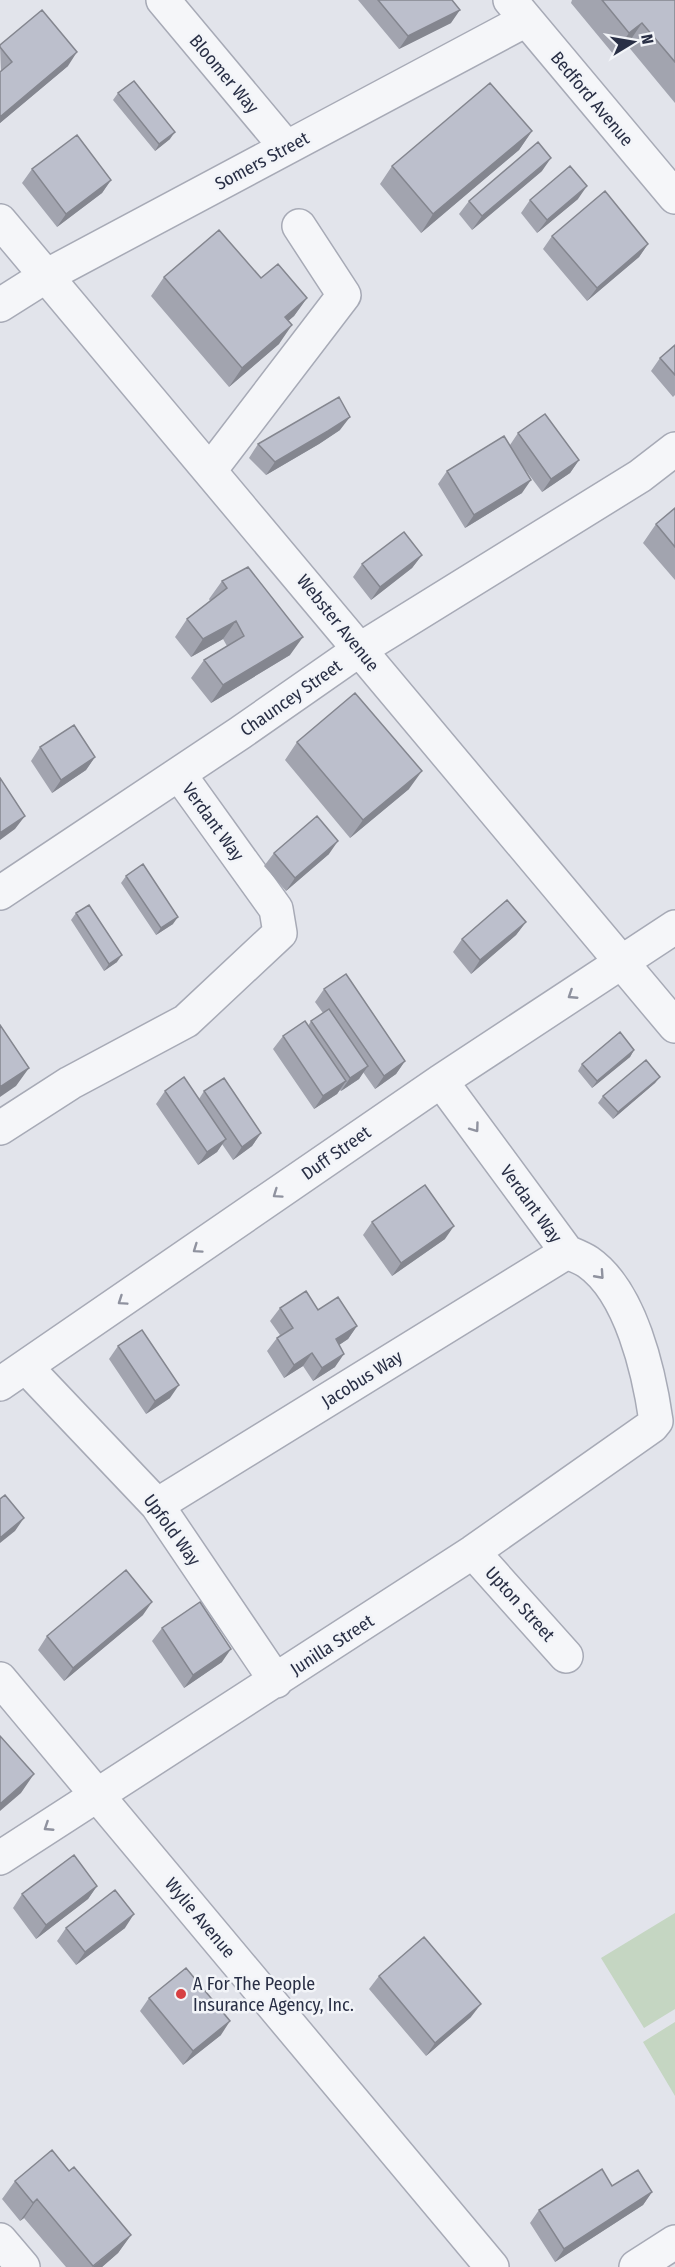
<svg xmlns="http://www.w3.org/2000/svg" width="675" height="2267" font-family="'Fira Sans Condensed',sans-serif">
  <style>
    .green { fill: #c5d6c2 }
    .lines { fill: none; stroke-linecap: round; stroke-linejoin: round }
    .minor-casing { stroke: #a7aab6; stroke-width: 36 }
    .minor { stroke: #f5f6f9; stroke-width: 33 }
    .wall { fill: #a2a4af }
    .shaded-wall { fill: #84868f }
    .building { fill: #bcbfcc; stroke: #84868f; stroke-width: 1.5 }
    .oneway { stroke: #8f929f }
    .poi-dot { fill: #d74042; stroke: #f2f4f8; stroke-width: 2 }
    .labels { text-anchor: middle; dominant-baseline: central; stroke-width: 5; stroke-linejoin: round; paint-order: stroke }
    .street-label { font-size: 18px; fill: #292f45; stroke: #f2f4f8 }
    .poi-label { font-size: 18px; fill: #292f45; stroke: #f2f4f8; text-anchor: start }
  </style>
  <rect width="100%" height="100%" fill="#e2e4eb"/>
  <!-- green -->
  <path class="green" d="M675 1913V2009L644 2028 601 1958Z
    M675 2022V2096L643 2042Z"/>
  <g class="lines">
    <defs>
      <path id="minor" d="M163 0 286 147
        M510 0 675 197
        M0 221 675 1026
        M0 305 46 276 526 20
        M211 469 344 295 299 226
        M0 893 240 733 359 650 640 476 675 449
        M0 1128 70 1083 186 1021 280 933 276 909 179 774
        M26 1367 157 1505 276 1681
        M0 1384 441 1081 675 927
        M157 1505 567 1252
        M473 1552 566 1656
        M0 1679 492 2267
        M0 1858 473 1552 652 1426 656 1421C649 1372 631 1292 588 1262 582 1258 574 1255 567 1252L441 1081
        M0 2240 23 2267
        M636 2267 675 2242"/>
    </defs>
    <!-- minor casing -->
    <use href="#minor" class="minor-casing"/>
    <!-- minor -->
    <use href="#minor" class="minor"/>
  </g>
  <!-- wall -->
  <path class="wall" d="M358 0H452L451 23 399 49Z
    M572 0H675V103L627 45 614 55 571 3Z
    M0 45 68 66 0 123 1 72Z
    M118 93 170 139 155 151 113 100Z
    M532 131 519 150 421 233 380 184 392 166Z
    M32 169 111 180 102 193 57 227 22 183Z
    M542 171 472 230 459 214 469 201Z
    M578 199 537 233 521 213 530 200Z
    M552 236 648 244 639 257 587 301 543 249Z
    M164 277 261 278 307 298 294 316 288 321 279 344 229 387 151 296Z
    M675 345V395L673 397 651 371 660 358Z
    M340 430 319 444 266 475 249 458 258 444Z
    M518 433 579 460 570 473 542 492 524 468 522 493 465 528 438 484 447 471 510 445Z
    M675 508V580L643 543 656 524Z
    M422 555 412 568 371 600 353 577 362 564Z
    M222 581 290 655 211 703 191 678 204 660 227 646 223 639 191 657 175 637 187 619 210 601 209 599Z
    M297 742 409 789 350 838 285 760Z
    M40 747 95 757 86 770 52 793 31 761Z
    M274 853 329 854 286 891 264 866Z
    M126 876 173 924 156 935 121 883Z
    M76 913 117 962 104 971 71 920Z
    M526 922 516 935 471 974 453 952 462 939Z
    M324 989 405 1061 396 1074 375 1089 363 1072 359 1079 341 1091 340 1090 337 1094 314 1109 273 1049 283 1036 308 1026 311 1021 323 1013 315 1002Z
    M634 1050 630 1057 592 1088 578 1071 582 1064Z
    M660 1077 655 1083 613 1119 598 1103 603 1096Z
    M165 1091 199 1099 204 1091 261 1133 252 1146 233 1160 222 1144 217 1152 198 1165 156 1104Z
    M372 1222 445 1239 392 1276 363 1235Z
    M280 1308 318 1310 357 1326 348 1339 339 1345 335 1367 313 1381 303 1366 284 1378 267 1351 277 1338 280 1335 270 1321Z
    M118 1346 170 1398 146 1414 109 1359Z
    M143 1615 64 1681 38 1650 47 1636Z
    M162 1628 222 1662 184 1688 152 1641Z
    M97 1886 88 1899 36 1939 13 1908 22 1894Z
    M66 1928H125L76 1965 57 1941Z
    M379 1976 471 2017 426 2056 369 1989Z
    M149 1998 221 2035 183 2065 140 2011Z
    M69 2171 131 2235 118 2253 102 2267H66L24 2218 20 2221 2 2199 15 2181Z
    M612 2186 652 2192 643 2205 555 2262 530 2223 539 2210Z"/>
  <!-- shaded-wall -->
  <path class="shaded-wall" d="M460 10 451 23 399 49 408 36Z
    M642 23 627 45 614 55 629 33Z
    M77 52 68 66 0 123V117Z
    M532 131 519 150 421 233 433 214Z
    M175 132 170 139 155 151 159 144Z
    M551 158 542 171 472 230 482 216Z
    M111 180 102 193 57 227 66 214Z
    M587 186 578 199 537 233 547 220Z
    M648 244 639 257 587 301 597 288Z
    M307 298 294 316 272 335 285 317Z
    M292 325 279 344 229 387 242 368Z
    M350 417 340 430 319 444 266 475 275 462Z
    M579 460 570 473 542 492 551 479Z
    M531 480 522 493 465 528 474 515Z
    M422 555 412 568 371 600 380 587Z
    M236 621 223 639 191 657 203 639Z
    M303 637 290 655 211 703 223 685Z
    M95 757 86 770 52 793 61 780Z
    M422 771 409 789 350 838 363 820Z
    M25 816 15 829 0 840V833Z
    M338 841 329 854 286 891 295 878Z
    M178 917 173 924 156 935 161 928Z
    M526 922 516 935 471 974 480 960Z
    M122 955 117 962 104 971 109 964Z
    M634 1050 630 1057 592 1088 597 1081Z
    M405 1061 396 1074 375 1089 384 1076Z
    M368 1066 359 1079 341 1091 350 1078Z
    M29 1068 16 1086 0 1097V1087Z
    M660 1077 655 1083 613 1119 618 1112Z
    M346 1081 337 1094 314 1109 323 1096Z
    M261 1133 252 1146 233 1160 242 1147Z
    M226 1139 217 1152 198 1165 207 1152Z
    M454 1226 445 1239 392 1276 401 1263Z
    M357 1326 348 1339 327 1353 336 1339Z
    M312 1353 303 1366 284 1378 294 1365Z
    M344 1354 335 1367 313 1381 322 1368Z
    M179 1385 170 1398 146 1414 155 1401Z
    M24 1518 15 1531 0 1543V1538Z
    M152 1602 143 1615 64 1681 73 1668Z
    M231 1649 222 1662 184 1688 193 1675Z
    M34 1774 21 1793 0 1811V1804Z
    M97 1886 88 1899 36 1939 46 1925Z
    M134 1914 125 1928 76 1965 85 1952Z
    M481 2004 471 2017 426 2056 435 2043Z
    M230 2021 221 2035 183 2065 193 2051Z
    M652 2192 643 2205 555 2262 564 2249Z
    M37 2199 24 2218 20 2221 33 2203Z
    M131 2235 118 2253 102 2267H93Z"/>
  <!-- building -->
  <path class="building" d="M378 0H452L460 10 408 36Z
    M602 0H675V62L642 23 629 33Z
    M42 10 77 52 0 117V72L12 62 0 47V45Z
    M134 81 175 132 159 144 118 93Z
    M490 83 532 131 433 214 392 166Z
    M77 135 111 180 66 214 32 169Z
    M538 142 551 158 482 216 469 201Z
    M570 166 587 186 547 220 530 200Z
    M605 191 648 244 597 288 552 236Z
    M219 230 261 278 278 264 307 298 285 317 292 325 242 368 164 277Z
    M675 345V375L660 358Z
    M339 397 350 417 328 431 275 462 258 444Z
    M545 414 579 460 551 479 518 433Z
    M504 436 531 480 474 515 447 471Z
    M675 508V547L656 524Z
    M404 532 422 555 380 587 362 564Z
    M248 567 303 637 223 685 204 660 244 636 236 621 203 639 187 619 227 588 222 581Z
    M355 693 422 771 363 820 297 742Z
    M74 725 95 757 61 780 40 747Z
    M0 778 25 816 0 833Z
    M317 816 338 841 295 878 274 853Z
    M143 864 178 917 161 928 126 876Z
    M507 900 526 922 480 960 462 939Z
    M89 905 122 955 109 964 76 913Z
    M346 974 405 1061 384 1076 324 989Z
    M329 1009 368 1066 350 1078 311 1021Z
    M305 1021 346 1081 323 1096 283 1036Z
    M0 1025 29 1068 0 1087Z
    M620 1032 634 1050 597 1081 582 1064Z
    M646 1060 660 1077 618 1112 603 1096Z
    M184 1077 226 1139 207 1152 165 1091Z
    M224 1078 261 1133 242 1147 204 1091Z
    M425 1185 454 1226 401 1263 372 1222Z
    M306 1291 318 1310 338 1297 357 1326 336 1339 344 1354 322 1368 312 1353 294 1365 277 1338 293 1328 280 1308Z
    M142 1330 179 1385 155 1401 118 1346Z
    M5 1495 24 1518 0 1538V1499Z
    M126 1570 152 1602 73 1668 47 1636Z
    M200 1602 231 1649 193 1675 162 1628Z
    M0 1736 34 1774 0 1804Z
    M74 1855 97 1886 46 1925 22 1894Z
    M115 1890 134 1914 85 1952 66 1928Z
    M424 1937 481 2004 435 2043 379 1976Z
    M186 1968 230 2021 193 2051 149 1998Z
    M52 2150 69 2171 74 2167 131 2235 93 2266 37 2199 33 2203 15 2181Z
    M602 2169 612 2186 638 2170 652 2192 564 2249 539 2210Z"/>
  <!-- one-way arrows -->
  <defs><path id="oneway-chevron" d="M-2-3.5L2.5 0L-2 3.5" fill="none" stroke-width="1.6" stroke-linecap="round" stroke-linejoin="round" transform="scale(1.5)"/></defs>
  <g class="oneway">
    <use href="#oneway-chevron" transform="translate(572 995) rotate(147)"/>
    <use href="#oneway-chevron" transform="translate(475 1128) rotate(54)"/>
    <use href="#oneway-chevron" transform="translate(277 1194) rotate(145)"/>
    <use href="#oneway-chevron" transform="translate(197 1249) rotate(145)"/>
    <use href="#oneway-chevron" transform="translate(600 1275) rotate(48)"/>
    <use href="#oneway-chevron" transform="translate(122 1301) rotate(146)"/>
    <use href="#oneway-chevron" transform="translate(48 1827) rotate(147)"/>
  </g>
  <!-- markers -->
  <circle class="poi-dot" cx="181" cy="1994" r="6"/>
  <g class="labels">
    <!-- street labels -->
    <g class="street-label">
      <text transform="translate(224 74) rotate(50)">Bloomer Way</text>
      <text transform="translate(592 99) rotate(50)">Bedford Avenue</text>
      <text transform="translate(262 161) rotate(-28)">Somers Street</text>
      <text transform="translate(338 623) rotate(51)">Webster Avenue</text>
      <text transform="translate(291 698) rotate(-35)">Chauncey Street</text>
      <text transform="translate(213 822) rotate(54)">Verdant Way</text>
      <text transform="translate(336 1153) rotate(-35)">Duff Street</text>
      <text transform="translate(531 1204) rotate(54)">Verdant Way</text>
      <text transform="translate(362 1379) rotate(-32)">Jacobus Way</text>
      <text transform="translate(172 1530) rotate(54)">Upfold Way</text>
      <text transform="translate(520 1604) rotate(48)">Upton Street</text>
      <text transform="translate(332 1645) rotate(-33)">Junilla Street</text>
      <text transform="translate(200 1918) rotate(50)">Wylie Avenue</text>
    </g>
    <!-- poi labels -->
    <g class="poi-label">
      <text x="193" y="1984">A For The People<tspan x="193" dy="21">Insurance Agency, Inc.</tspan></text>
    </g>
  </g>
  <!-- north arrow -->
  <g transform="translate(633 42) rotate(79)" stroke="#f2f4f8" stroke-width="4.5" paint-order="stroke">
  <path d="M0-4.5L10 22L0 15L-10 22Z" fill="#292f45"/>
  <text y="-9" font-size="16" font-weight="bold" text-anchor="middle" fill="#292f45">N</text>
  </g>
</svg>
